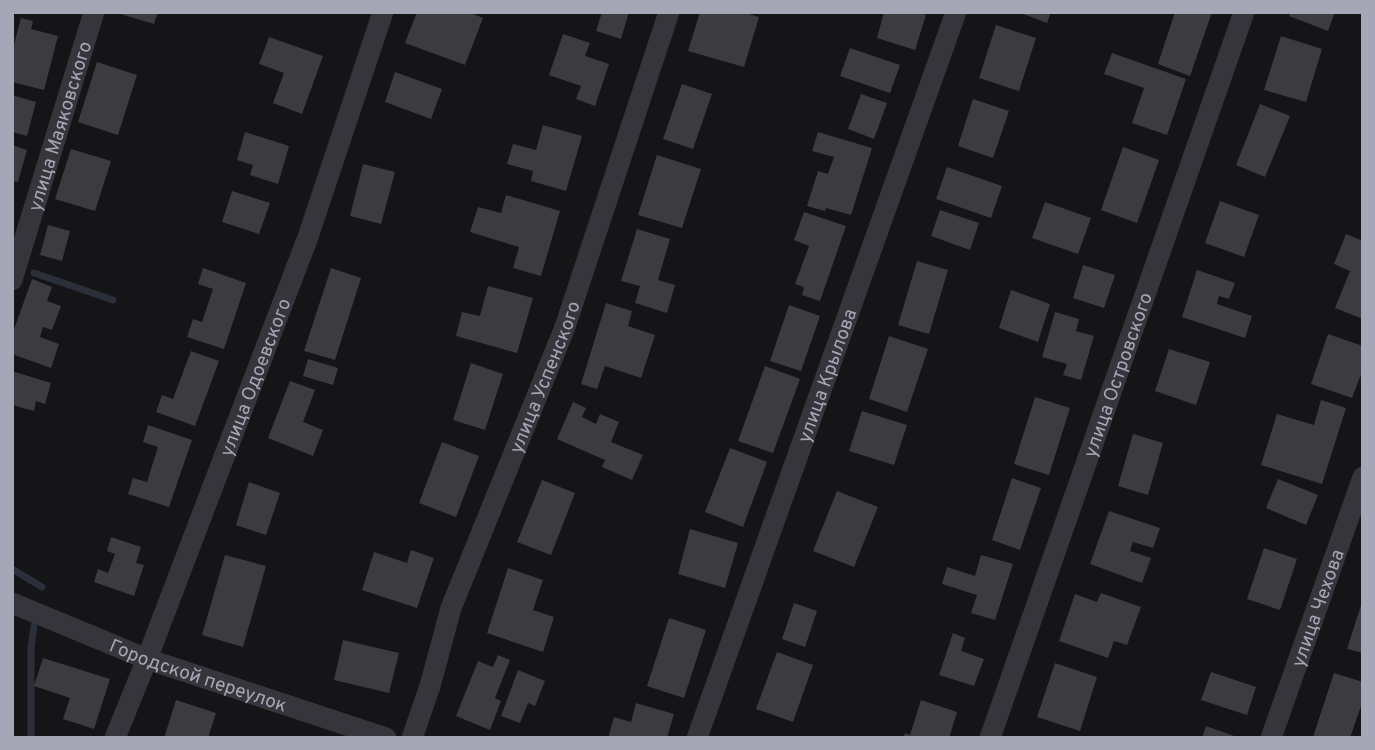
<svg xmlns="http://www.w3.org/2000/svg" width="1375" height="750" font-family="Overpass,sans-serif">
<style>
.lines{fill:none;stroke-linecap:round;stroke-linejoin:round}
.stream{stroke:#2a2f39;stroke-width:7}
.building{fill:#3c3b40}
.street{stroke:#36353b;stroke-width:21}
.labels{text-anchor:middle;stroke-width:5;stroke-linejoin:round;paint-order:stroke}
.street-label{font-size:19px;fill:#a6a7b6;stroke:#100f11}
</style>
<rect width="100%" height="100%" fill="#151416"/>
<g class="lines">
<path class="stream" d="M34,273L113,300
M12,569L42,587
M31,738V648L34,626"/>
</g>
<path class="building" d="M114,12H158L154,24Z
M417,12H468L483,18L465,65L405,43Z
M602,12H629L621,39L596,31Z
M700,12H742L759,17L744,67L688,51Z
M884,12H916L926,15L915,50L877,38Z
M1018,12H1051L1047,23Z
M1175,12H1212L1190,76L1158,64Z
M1291,12H1335L1328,31L1289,16Z
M21,18L33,21L31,29L58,36L44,90L12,82V52Z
M996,25L1036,38L1019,91L979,78Z
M563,34L590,43L585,56L609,64L595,106L576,99L581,86L549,75Z
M1281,36L1322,49L1306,102L1264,90Z
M269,37L323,56L302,114L273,103L284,73L259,64Z
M850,48L900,65L890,93L840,76Z
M1112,53L1186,79L1167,135L1132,123L1144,88L1104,74Z
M97,62L137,75L118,135L78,122Z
M395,72L442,89L431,119L385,102Z
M682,84L712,94L693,149L663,139Z
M861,94L887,103L874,139L848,129Z
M12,95L36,102L27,136L12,132Z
M973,99L1009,111L993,158L958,146Z
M1260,104L1290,116L1265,177L1236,165Z
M543,125L582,136L566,191L531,181L533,171L507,164L513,144L536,150Z
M245,132L289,146L278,184L250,175L253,165L237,160Z
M818,132L872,148L851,215L826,208L825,211L807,206L818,171L828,174L834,157L812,151Z
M12,145L27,150L18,182L12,181Z
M1123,147L1159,160L1137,223L1101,210Z
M71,149L111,161L95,211L55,199Z
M657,155L701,169L682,228L638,215Z
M363,164L395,172L381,224L350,216Z
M947,167L1002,186L991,218L936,199Z
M232,191L270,203L259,234L222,222Z
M506,195L560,211L541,276L513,268L519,247L470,232L478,207L501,213Z
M1220,201L1259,215L1244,257L1205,243Z
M1045,202L1091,218L1078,254L1032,238Z
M940,210L979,223L970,250L931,236Z
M804,212L846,226L820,301L802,295L804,287L795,284L809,246L794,240Z
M48,225L70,231L62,261L40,255Z
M637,229L670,239L658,280L675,285L667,313L635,303L640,286L621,281Z
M1346,234L1363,241V319L1335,308L1350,271L1334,264Z
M917,261L948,270L929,334L898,325Z
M1083,265L1115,275L1104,308L1073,298Z
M203,268L246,283L224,349L187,337L193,319L202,322L213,289L198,284Z
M331,268L361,278L335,360L304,351Z
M1197,270L1235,283L1229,299L1219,296L1217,304L1252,316L1245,338L1182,317Z
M32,279L52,287L47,301L61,306L52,330L43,327L40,337L59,344L51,368L12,354V335Z
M488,286L533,298L517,353L456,336L462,312L480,316Z
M1011,290L1050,304L1038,342L999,328Z
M606,303L632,311L628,326L655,335L641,378L605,366L597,389L581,384Z
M789,305L820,316L801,371L770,361Z
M1055,312L1079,319L1076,331L1094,336L1081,380L1063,375L1067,364L1042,357Z
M1328,334L1363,346V369L1352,398L1311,384Z
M889,336L928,349L907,412L869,399Z
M1169,349L1210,362L1196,405L1155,391Z
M191,351L219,361L195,426L156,412L162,395L173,399Z
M308,359L338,368L333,385L303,376Z
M471,363L503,374L485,430L453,420Z
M765,366L800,379L773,453L738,441Z
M12,371L51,383L45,404L36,401L34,411L12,405Z
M290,381L315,390L303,422L323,430L313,456L268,438Z
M1035,397L1070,408L1049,475L1014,464Z
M1321,400L1346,408L1322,484L1261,465L1277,414L1314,425Z
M573,402L586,408L582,417L596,424L600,414L619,422L611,442L643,455L632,480L602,467L605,460L557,439Z
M862,411L907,425L894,465L849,451Z
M148,425L192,440L169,507L128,494L133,478L147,482L158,447L143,442Z
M1133,434L1163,443L1148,495L1118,486Z
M442,442L479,456L456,517L419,503Z
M730,448L767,462L743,527L705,512Z
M1012,478L1041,488L1020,550L992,540Z
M1278,479L1318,495L1306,525L1266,508Z
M542,480L575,493L551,555L517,542Z
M249,482L280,493L266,535L236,525Z
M837,491L878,507L854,567L813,551Z
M1109,511L1160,528L1153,548L1133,542L1130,551L1151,558L1142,583L1090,564Z
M690,529L738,543L725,588L678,574Z
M111,537L141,547L136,563L144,565L134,596L94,582L98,569L108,573L115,554L107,551Z
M1264,548L1297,559L1280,610L1247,599Z
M411,550L434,558L417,608L362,590L374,552L407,563Z
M225,555L266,566L243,647L202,635Z
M981,555L1013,564L995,620L971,613L977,595L942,584L947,567L975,576Z
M508,568L543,580L533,610L554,617L543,652L487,633Z
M1101,593L1141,607L1127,645L1114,641L1108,658L1059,641L1075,594L1097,602Z
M1363,599V653L1347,649Z
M794,603L817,611L805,647L782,639Z
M669,618L706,630L684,698L647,686Z
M953,633L965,638L961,651L984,659L974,686L939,675Z
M343,640L399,653L389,693L334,680Z
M777,652L813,665L793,722L756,709Z
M498,655L510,660L495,698L501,701L490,730L456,716L478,661L493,667Z
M43,658L110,679L94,729L63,719L70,698L34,686Z
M1055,663L1097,677L1080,731L1037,717Z
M518,670L545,681L535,706L528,703L520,723L501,716Z
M1211,672L1256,687L1247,715L1201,700Z
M1334,673L1363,682V700L1350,738H1316L1313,737Z
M176,700L216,713L208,738H164Z
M921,700L957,712L949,738H903L905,733L910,735Z
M636,703L674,714L667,738H608L614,717L631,722Z
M1206,726L1237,737V738H1202Z"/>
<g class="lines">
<g class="street">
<path id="s1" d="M12,280L94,12"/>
<path id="s2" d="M12,603L147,659L386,738"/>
<path id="s3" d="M115,738L147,659L308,237L383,12"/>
<path id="s4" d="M412,738L430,686L451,608L565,327L669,12"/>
<path id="s5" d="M697,738L956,12"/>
<path id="s6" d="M990,738L1244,12"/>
<path id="s7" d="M1271,738L1363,477"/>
</g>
</g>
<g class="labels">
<g class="street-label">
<text dy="7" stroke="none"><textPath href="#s1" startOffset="161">улица Маяковского</textPath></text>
<text dy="7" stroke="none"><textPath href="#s5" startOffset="385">улица Крылова</textPath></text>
<text dy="7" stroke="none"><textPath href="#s6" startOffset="385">улица Островского</textPath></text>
<text dy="7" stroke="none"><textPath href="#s4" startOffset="385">улица Успенского</textPath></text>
<text dy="7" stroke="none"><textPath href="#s3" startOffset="387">улица Одоевского</textPath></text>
<text dy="7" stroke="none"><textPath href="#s7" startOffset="138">улица Чехова</textPath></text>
<text dy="7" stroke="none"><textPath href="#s2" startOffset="200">Городской переулок</textPath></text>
</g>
</g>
<rect width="1375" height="750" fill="none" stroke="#a6a7b6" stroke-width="28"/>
</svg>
